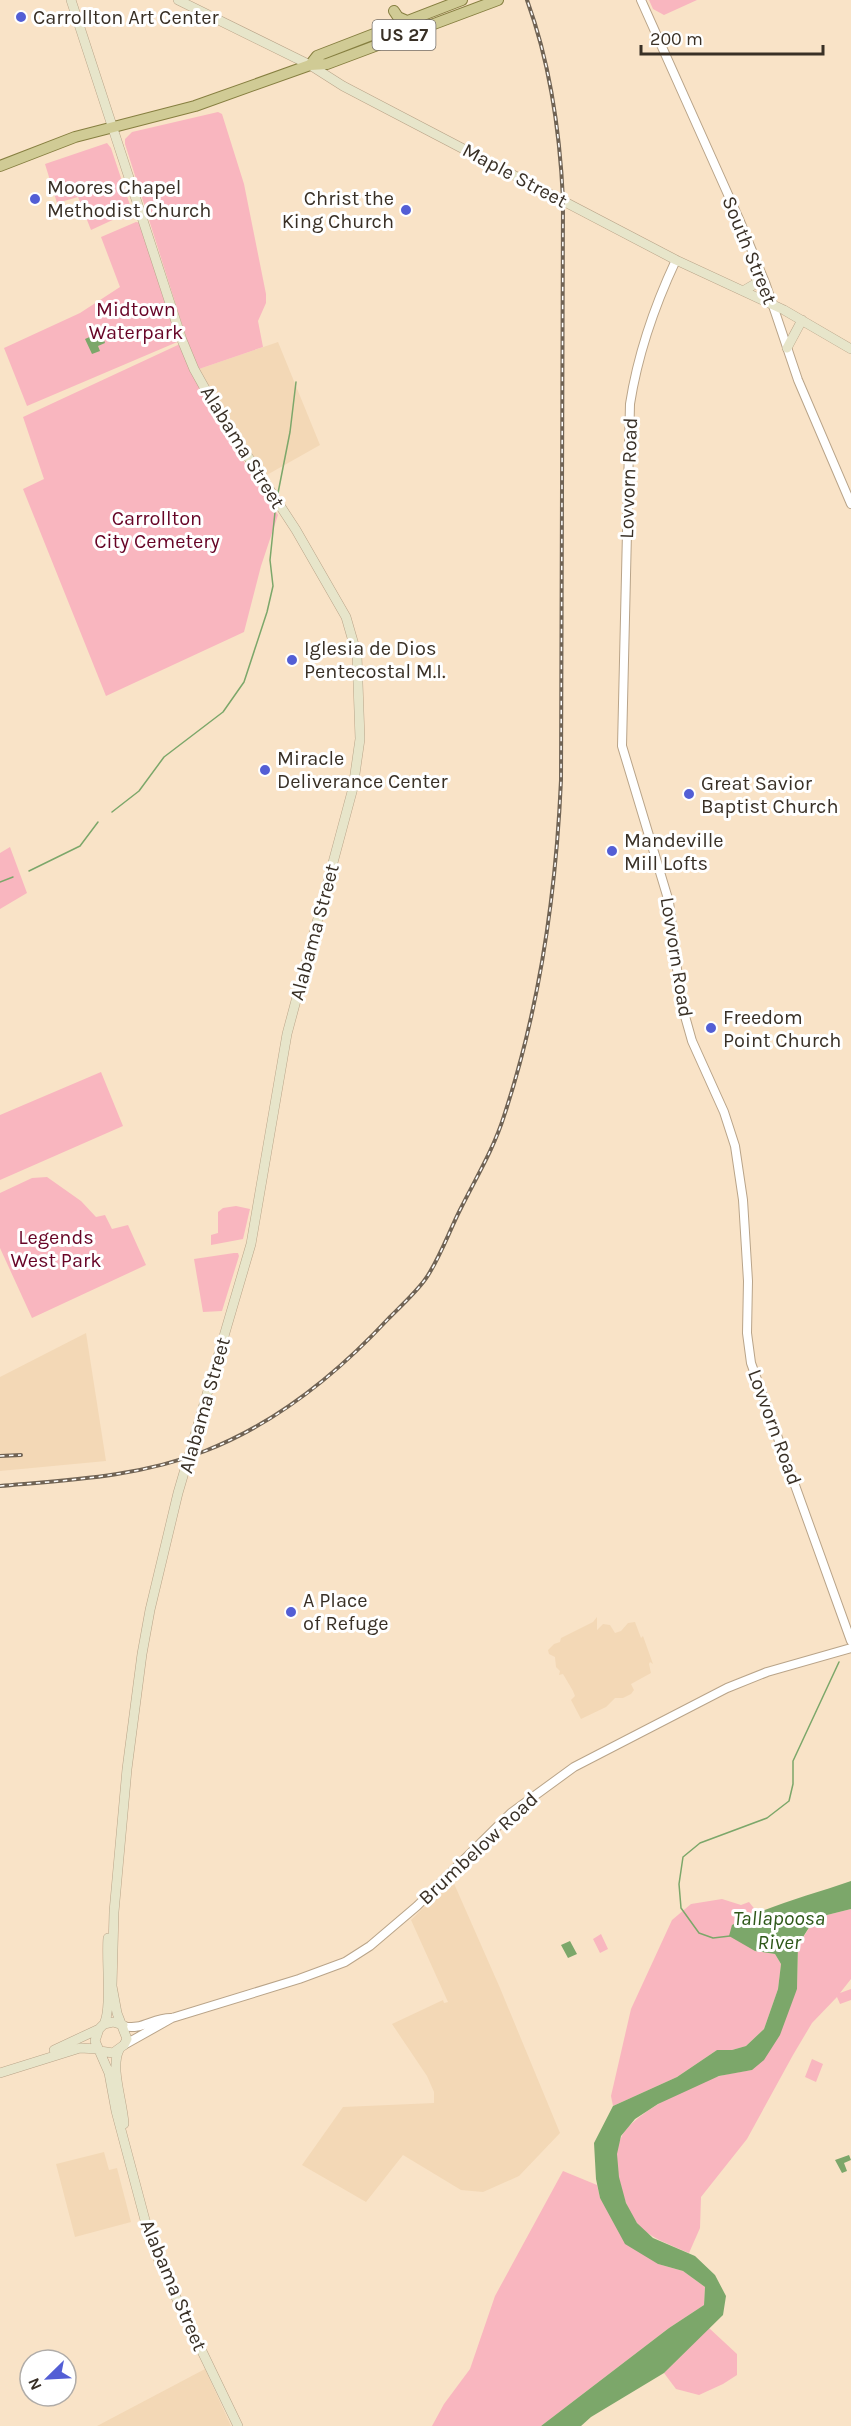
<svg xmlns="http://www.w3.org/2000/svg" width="851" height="2426" font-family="Karla,sans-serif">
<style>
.built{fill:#f3d8b6}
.green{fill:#f9b6bf}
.water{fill:#7ca76a}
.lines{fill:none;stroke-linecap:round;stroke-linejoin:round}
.stream{stroke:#7ca76a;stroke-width:1.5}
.tertiary-casing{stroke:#b9a489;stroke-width:10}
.secondary-casing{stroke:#b9a489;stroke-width:10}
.primary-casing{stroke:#867f40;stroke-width:12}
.tertiary{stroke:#fff;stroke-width:8}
.secondary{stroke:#e7e5ca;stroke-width:9}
.primary{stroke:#d0cb95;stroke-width:10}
.rail-casing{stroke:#706354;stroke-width:4}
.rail{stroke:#fff;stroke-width:1.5;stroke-dasharray:4.5;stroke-linecap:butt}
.poi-dot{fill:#535ed5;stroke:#fff;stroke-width:2}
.labels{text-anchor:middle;stroke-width:6;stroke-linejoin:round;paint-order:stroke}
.shield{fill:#fff;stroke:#746e67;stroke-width:1.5}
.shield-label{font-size:18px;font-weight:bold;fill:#393026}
.poi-label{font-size:20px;fill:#393026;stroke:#fff;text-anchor:start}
.street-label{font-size:20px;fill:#393026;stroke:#fff}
.park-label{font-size:20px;fill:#670426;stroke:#fff}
.water-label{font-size:21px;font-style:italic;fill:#2e5819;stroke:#fff}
</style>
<rect width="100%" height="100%" fill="#f9e3c7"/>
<path class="built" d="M278,342L320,445L265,476L218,404L199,369Z
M86,1333L106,1461L0,1471V1377Z
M597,1617V1630L603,1624L610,1625L615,1633L621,1631L628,1623L635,1622L641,1638L643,1636L653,1664L650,1662L649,1664L651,1673L631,1684L634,1690L631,1694L623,1698H615L606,1707L581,1719L571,1700L575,1696L573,1691L563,1674L559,1675L560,1671L556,1667L555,1657L549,1654L548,1650L554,1644L560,1642L561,1638L593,1622Z
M452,1879L500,1988L560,2133L519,2176L483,2192L461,2190L403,2155L366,2202L302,2165L343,2107L434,2103V2092L427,2076L392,2024L443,2000L444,2003L448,2002L411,1920Z
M104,2152L109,2170L117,2168L131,2222L75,2237L56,2164Z
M205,2369L231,2426H97Z"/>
<path class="green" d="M649,0H697L664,15L653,9Z
M218,112L222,114L244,184L266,294V303L258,321L263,347L199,369L187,340L125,144V139L132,132Z
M107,143L111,148L132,211L91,230L78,197L57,203L45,164Z
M136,222L141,223L182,340L27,406L4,348L80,313L120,287L101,237Z
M180,344L211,410L278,515L261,566L244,632L106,696L23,489L44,479L23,417Z
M10,847L27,893L0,909V853Z
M101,1072L123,1126L0,1180V1115Z
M47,1177L81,1201L96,1217L105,1215L112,1229L128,1225L146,1265L32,1318L0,1248V1193L32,1178Z
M236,1206L250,1209L243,1239L211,1245V1235L218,1233V1212L223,1208Z
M234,1253H238L239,1256L222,1311L203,1312L194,1259Z
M722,1899L741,1905L749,1902L757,1912L732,1925L755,1951L775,1954L781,1964L778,1989L764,2029L746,2046L732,2050H717L677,2077L613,2106L611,2096L631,2009L672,1920L691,1904Z
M851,1909V1979L840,1993L851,1989V2000L840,2004L837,1997L812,2023L793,2055L747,2139L701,2197L700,2228L689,2253C650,2236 633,2233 621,2187C617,2171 613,2153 621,2138C632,2113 694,2083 720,2076C730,2073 741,2072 752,2070L797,1989L798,1946L815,1918Z
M601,1934L608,1949L600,1953L593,1939Z
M812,2059L823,2064L816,2082L805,2077Z
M563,2171L597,2185L600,2198L658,2264L683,2271L705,2287L704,2305L669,2328L541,2426H432L444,2404L470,2369L495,2296Z
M709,2328L737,2354V2375L723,2384L699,2395L676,2389L664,2373Z"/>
<path class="water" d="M101,332L105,343L98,346L100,351L92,354L85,339Z
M851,1881V1909L815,1918L798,1945L797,1989L780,2035L764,2060L752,2070L719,2076L658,2104L635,2119L621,2136L617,2154L619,2177L626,2203L637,2223L653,2238L695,2256L715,2275L726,2296L723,2315L664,2373L591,2417L581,2426H541L669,2328L704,2305L705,2287L683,2271L658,2264L625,2244L600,2198L596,2179L594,2143L613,2106L677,2077L717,2050H732L746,2046L764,2029L778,1989L781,1964L775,1954L755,1951L729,1936L732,1925C769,1905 811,1895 851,1881Z
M570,1941L577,1954L568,1958L561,1945Z
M849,2155L851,2160L844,2163L847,2171L842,2173L835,2160Z"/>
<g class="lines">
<path class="stream" d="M278,493L290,432L296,382
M112,812L139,791L164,757L223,712L244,682L267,612L273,586L270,560L275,512
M29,871L80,846L98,822
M0,882L13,877
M730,1936L713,1938L699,1933L681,1908L679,1884L683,1857L700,1843L767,1818L789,1801L793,1784V1761L839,1662"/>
<defs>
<path id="tertiary" d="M641,0L739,219L766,285L798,380L851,504
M676,260C654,307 638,353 630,404L622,746L669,902L681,1002L692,1041L724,1112L735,1146L743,1200L748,1281L747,1333L751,1363L851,1641
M124,2026C141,2031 154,2017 172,2018L299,1979L345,1962L370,1946L417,1906L511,1813L574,1767L727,1688L767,1672L851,1648
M124,2045L172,2018"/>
<path id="secondary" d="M71,0L182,340L194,369L213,403L296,530L346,617L357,655L360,739L353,788L287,1034L251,1244L178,1493L150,1610L142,1654L127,1769L114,1912L112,1986L117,2013L127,2039L124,2045L113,2053L100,2051
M178,0L310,65L343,86L676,260L784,310L851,349
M743,291L755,284L760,271
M787,348L802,320
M104,2024C112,2009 106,1959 108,1938
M123,2025L113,2022L104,2024L99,2029L95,2041L109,2073L116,2111L145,2220L160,2264L238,2426
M54,2050L99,2029
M119,2050C110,2068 123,2102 124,2124
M0,2073L80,2048L98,2049"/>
<path id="primary" d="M394,11L398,17L407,21
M310,65L317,56L462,0
M0,166L75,137L195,106L310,65L327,64L498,0"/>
</defs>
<use href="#tertiary" class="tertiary-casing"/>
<use href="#secondary" class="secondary-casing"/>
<use href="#primary" class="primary-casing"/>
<use href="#tertiary" class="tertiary"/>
<use href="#secondary" class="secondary"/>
<use href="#primary" class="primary"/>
<defs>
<path id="rail" d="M0,1456L21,1455
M0,1486C69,1480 139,1477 205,1451C277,1423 337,1374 389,1318C401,1306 414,1294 424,1281C438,1263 450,1229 461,1208C476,1178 494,1148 504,1116C540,1007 556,894 561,780L563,200C560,133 550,63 527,0"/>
</defs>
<use href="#rail" class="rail-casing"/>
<use href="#rail" class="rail"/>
</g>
<g class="poi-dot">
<circle cx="21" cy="17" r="6"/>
<circle cx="35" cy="199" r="6"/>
<circle cx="406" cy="210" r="6"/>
<circle cx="292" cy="660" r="6"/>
<circle cx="265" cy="770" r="6"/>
<circle cx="689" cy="794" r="6"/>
<circle cx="612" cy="851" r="6"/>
<circle cx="711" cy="1028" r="6"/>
<circle cx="291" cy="1612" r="6"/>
</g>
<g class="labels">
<rect class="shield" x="372.5" y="20" width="63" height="30" rx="4.5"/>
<g class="shield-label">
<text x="404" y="41">US 27</text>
</g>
<g class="poi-label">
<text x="33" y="24">Carrollton Art Center</text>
<text x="47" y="194">Moores Chapel<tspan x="47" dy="23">Methodist Church</tspan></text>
<text x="394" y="205" text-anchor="end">Christ the<tspan x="394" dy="23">King Church</tspan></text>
<text x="304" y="655">Iglesia de Dios<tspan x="304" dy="23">Pentecostal M.I.</tspan></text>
<text x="277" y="765">Miracle<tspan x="277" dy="23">Deliverance Center</tspan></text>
<text x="701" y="790">Great Savior<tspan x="701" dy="23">Baptist Church</tspan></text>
<text x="624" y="847">Mandeville<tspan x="624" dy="23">Mill Lofts</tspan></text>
<text x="723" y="1024">Freedom<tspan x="723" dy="23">Point Church</tspan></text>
<text x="303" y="1607">A Place<tspan x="303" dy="23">of Refuge</tspan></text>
</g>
<g class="street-label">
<text transform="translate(515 175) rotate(28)" y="7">Maple Street</text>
<text transform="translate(750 250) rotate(68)" y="7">South Street</text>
<text transform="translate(243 447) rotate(58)" y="7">Alabama Street</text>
<text transform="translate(628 478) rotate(-88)" y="7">Lovvorn Road</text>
<text transform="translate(314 932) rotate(-75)" y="7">Alabama Street</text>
<text transform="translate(677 957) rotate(81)" y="7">Lovvorn Road</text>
<text transform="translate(204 1405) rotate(-74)" y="7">Alabama Street</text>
<text transform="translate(775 1427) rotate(70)" y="7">Lovvorn Road</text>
<text transform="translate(478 1848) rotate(-43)" y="7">Brumbelow Road</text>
<text transform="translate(174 2285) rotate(67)" y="7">Alabama Street</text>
</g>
<g class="park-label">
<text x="136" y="316">Midtown<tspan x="136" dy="23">Waterpark</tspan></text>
<text x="157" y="525">Carrollton<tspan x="157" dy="23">City Cemetery</tspan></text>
<text x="56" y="1244">Legends<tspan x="56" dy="23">West Park</tspan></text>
</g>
<g class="water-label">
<text x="779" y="1925">Tallapoosa<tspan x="779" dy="24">River</tspan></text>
</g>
</g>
<g transform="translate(48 2378) rotate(246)"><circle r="28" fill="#ffffff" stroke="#b0aca8" stroke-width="1.5"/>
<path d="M0-4.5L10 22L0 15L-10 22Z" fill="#535ed5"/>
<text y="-9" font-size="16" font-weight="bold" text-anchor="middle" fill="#393026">N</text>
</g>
<path d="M641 45v9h182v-9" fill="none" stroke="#393026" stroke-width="3"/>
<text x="650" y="45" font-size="18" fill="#393026" stroke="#ffffff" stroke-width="4.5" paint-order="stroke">200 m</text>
</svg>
